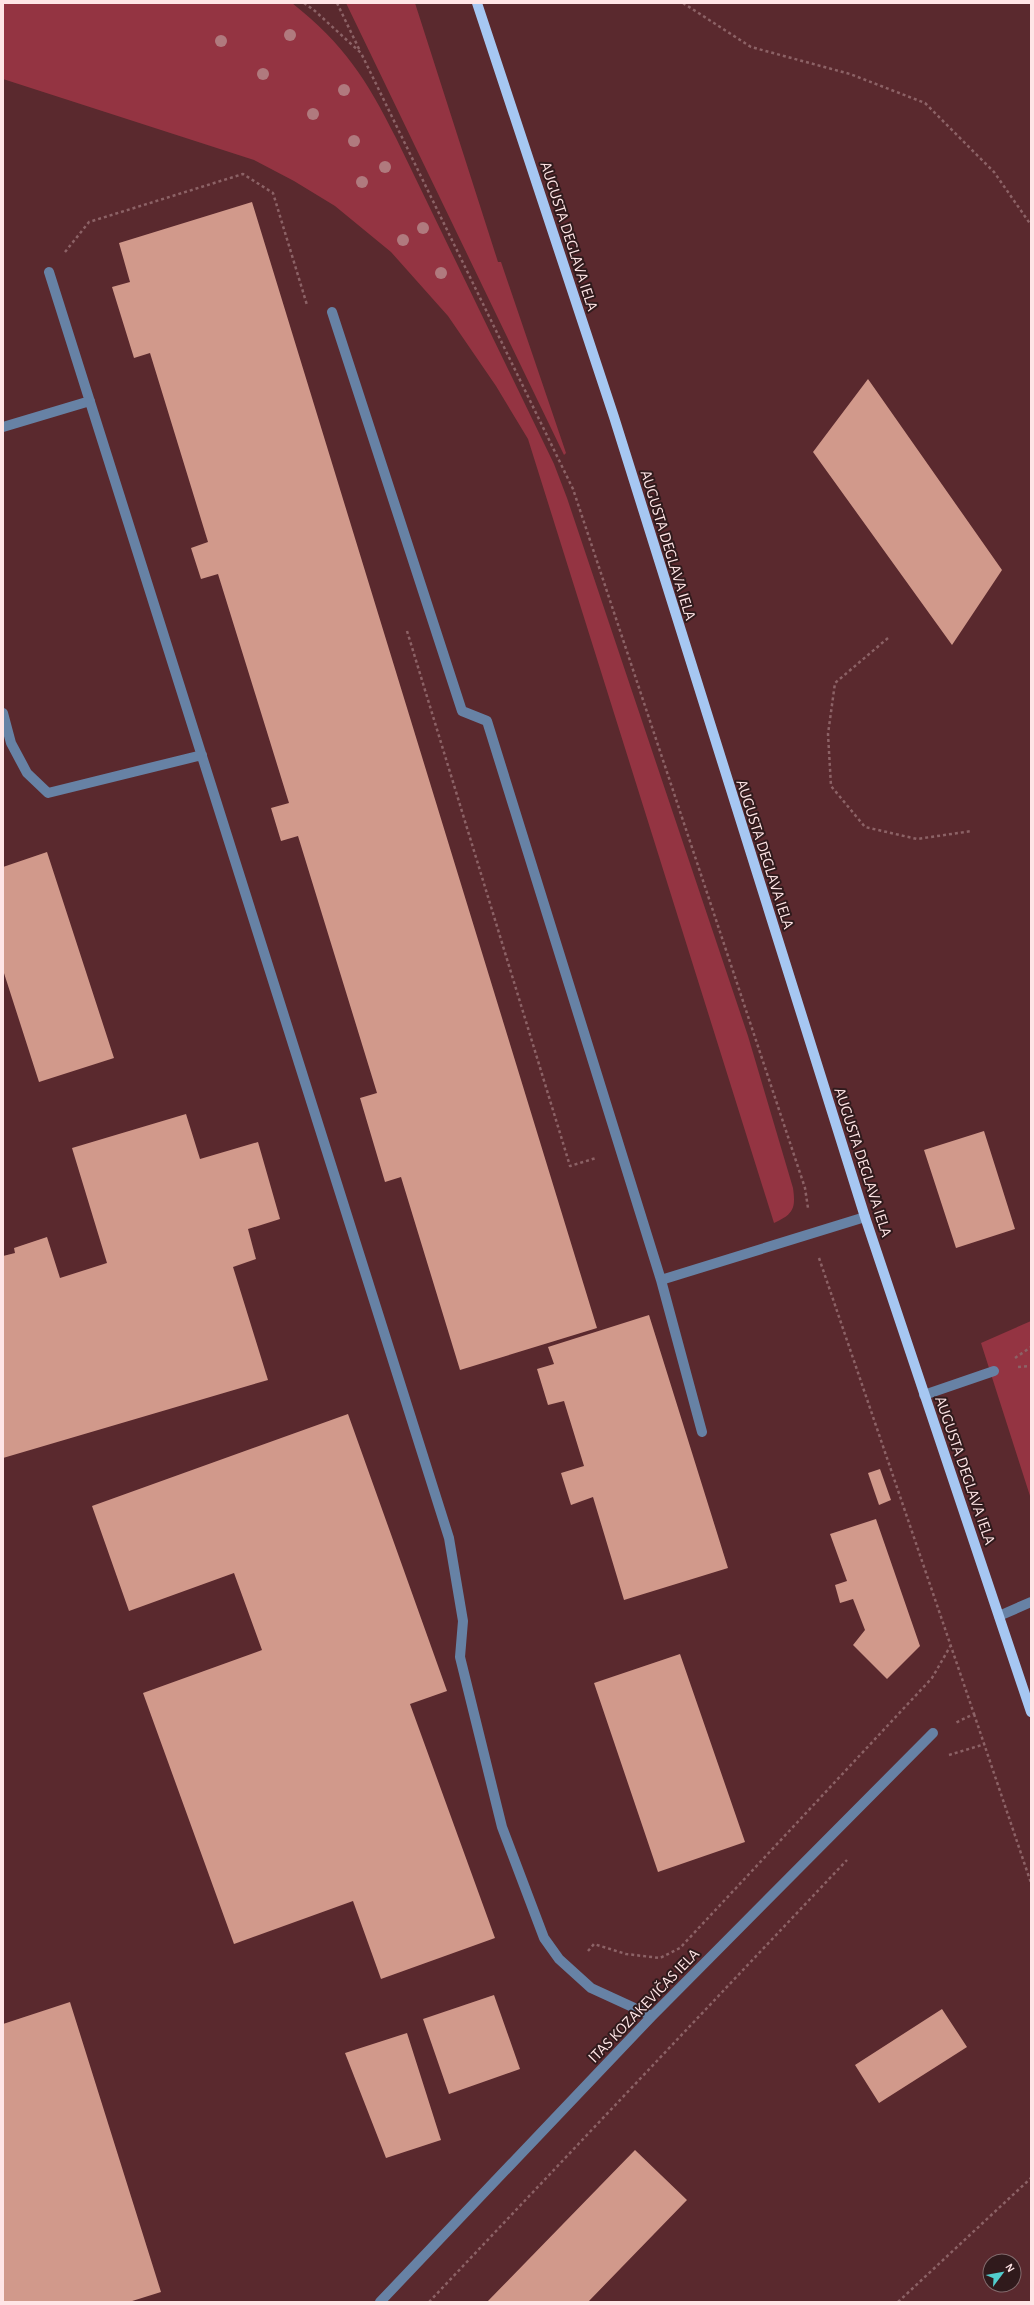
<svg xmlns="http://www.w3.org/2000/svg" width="1034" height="2305" font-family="'Alegreya Sans',sans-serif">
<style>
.green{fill:#943442}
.building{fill:#d1998b}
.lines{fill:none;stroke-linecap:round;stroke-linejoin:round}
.path{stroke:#8c6266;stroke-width:2.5;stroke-dasharray:3 3;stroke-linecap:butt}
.minor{stroke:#6782a5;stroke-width:10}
.major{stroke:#a6c7f2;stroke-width:10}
.tree{fill:#b07a7e}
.labels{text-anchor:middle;stroke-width:4;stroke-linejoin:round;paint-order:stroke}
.street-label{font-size:16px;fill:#ffe5e6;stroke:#301a1c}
</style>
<rect width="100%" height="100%" fill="#5a292e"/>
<path class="green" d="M3,3H292C344,44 367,80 396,138L554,464L567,498L748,1036L793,1188C796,1209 793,1214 774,1223L528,439L496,386L448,316L391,252L335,206L294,181L254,160L3,79Z
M346,3H415L498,262H501L566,453L564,455Z
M1031,1321V1499L981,1343Z"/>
<path class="building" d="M252,202L597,1328L460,1370L401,1177L385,1182L360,1098L377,1093L298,836L281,841L271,808L289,803L218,574L201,579L191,548L208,542L150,353L134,358L112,287L130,282L119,243Z
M868,379L1002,570L952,645L813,452Z
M47,852L114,1058L39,1082L3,970V867Z
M186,1114L200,1159L258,1142L280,1219L248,1229L256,1259L233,1267L268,1380L3,1458V1256L15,1253L14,1248L47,1237L60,1278L107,1263L72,1148Z
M984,1131L1015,1229L956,1248L924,1150Z
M649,1315L728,1568L624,1600L593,1497L571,1505L561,1473L584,1466L564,1401L548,1405L537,1369L554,1364L548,1347Z
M348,1414L447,1691L410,1704L495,1938L381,1979L353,1901L234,1944L143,1693L262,1650L234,1573L129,1611L92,1506Z
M880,1469L891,1500L879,1505L868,1473Z
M876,1519L920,1646L887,1679L853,1645L865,1630L853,1599L840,1603L835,1585L847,1581L830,1534Z
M680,1654L745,1842L658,1872L594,1683Z
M494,1995L520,2069L449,2094L423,2019Z
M70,2002L161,2292L129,2302H3V2024Z
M942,2009L967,2047L879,2103L855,2065Z
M407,2033L441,2140L386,2158L345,2053Z
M635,2150L687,2200L588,2302H487Z"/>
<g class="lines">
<path class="path" d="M304,3L315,11L361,53L573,489L805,1188L808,1208
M337,3L360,51
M683,3L751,47L850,74L925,103L994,172L1031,225
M65,252L89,222L243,174L273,193L307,305
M407,631L570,1166L596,1158
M888,638L835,683L828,734L831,786L865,827L917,839L972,831
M819,1258L974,1714L955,1723
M1015,1358L1031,1347
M1018,1367L1031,1366
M974,1714L1031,1883
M949,1755L985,1744
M588,1951L594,1944L626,1954L660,1958L680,1948L932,1678L951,1645
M429,2302L847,1860
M898,2302L1031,2178"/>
<path class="minor" d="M49,272L449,1538L463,1621L460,1657L502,1827L544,1938L559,1959L591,1988L652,2016
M332,312L462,711L487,721L661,1280L865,1217
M3,427L90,401
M3,713L11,743L27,773L48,793L202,755
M661,1280L702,1432
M924,1395L994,1371
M999,1616L1031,1602
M380,2302L652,2016L933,1733"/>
<path class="major" d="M477,3L614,417L865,1217L1031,1712"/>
</g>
<g class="tree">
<circle cx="290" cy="35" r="6"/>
<circle cx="221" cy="41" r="6"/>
<circle cx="263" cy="74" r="6"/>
<circle cx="344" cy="90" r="6"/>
<circle cx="313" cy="114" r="6"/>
<circle cx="354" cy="141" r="6"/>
<circle cx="385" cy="167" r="6"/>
<circle cx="362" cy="182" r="6"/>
<circle cx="423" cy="228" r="6"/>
<circle cx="403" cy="240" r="6"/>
<circle cx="441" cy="273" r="6"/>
</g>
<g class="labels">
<g class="street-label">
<text transform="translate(570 236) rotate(72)" y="6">AUGUSTA DEGLAVA IELA</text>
<text transform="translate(669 545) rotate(73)" y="6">AUGUSTA DEGLAVA IELA</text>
<text transform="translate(766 854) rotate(72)" y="6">AUGUSTA DEGLAVA IELA</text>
<text transform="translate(864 1162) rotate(72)" y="6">AUGUSTA DEGLAVA IELA</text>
<text transform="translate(966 1470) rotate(71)" y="6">AUGUSTA DEGLAVA IELA</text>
<text transform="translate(643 2005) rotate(-46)" y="6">ITAS KOZAKEVIČAS IELA</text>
</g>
</g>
<rect width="1034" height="2305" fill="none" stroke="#ffe5e6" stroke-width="8"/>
<g transform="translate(1002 2273) rotate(58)"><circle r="19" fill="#301a1c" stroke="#836b6d"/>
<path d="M0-3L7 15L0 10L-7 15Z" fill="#52cdcd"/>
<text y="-6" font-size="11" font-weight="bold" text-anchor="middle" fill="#ffe5e6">N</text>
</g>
</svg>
